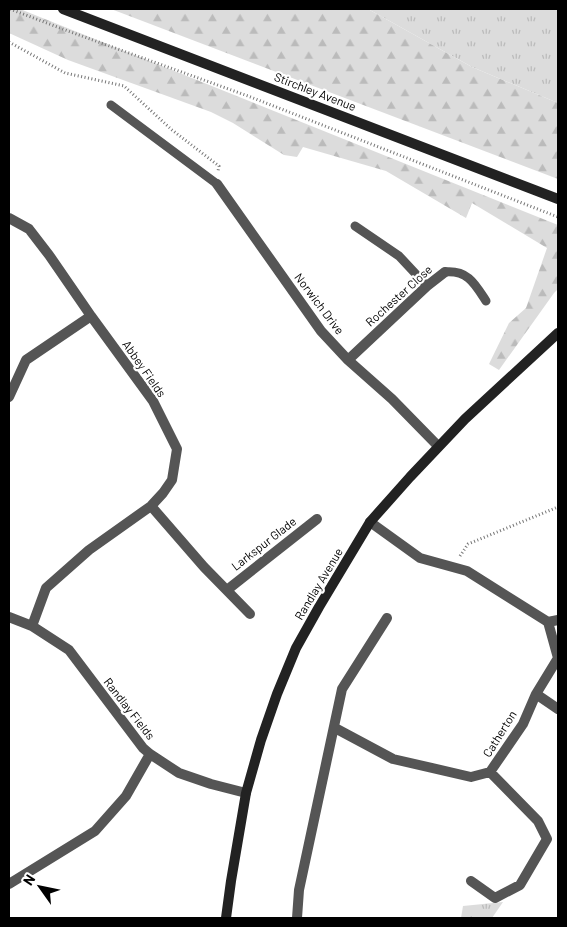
<svg xmlns="http://www.w3.org/2000/svg" width="567" height="927" font-family="Barlow,sans-serif">
<style>
.grass{fill:url(#grass-tufts)}
.forest{fill:url(#forest-firs)}
.lines{fill:none;stroke-linecap:round;stroke-linejoin:round}
.path{stroke:#777;stroke-width:3;stroke-dasharray:1 2.5;stroke-linecap:butt}
.lane{stroke:#555;stroke-width:9}
.street{stroke:#555;stroke-width:10}
.secondary{stroke:#222;stroke-width:10}
.labels{text-anchor:middle;stroke-width:4.5;stroke-linejoin:round;paint-order:stroke}
.street-label{font-size:12px;fill:#000;stroke:#fff}
</style>
<defs>
<pattern id="grass-tufts" width="24" height="20" patternUnits="userSpaceOnUse" patternTransform="scale(1.25)"><rect width="24" height="20" fill="#dcdcdc"/><path d="M3 7l-1-3M5 7V3M7 7l1-3M15 17l-1-3M17 17v-4M19 17l1-3" fill="none" stroke="#bbb"/></pattern>
<pattern id="forest-firs" width="22" height="20" patternUnits="userSpaceOnUse" patternTransform="scale(1.25)"><rect width="22" height="20" fill="#dcdcdc"/><path d="M5 1l3.5 6h-7zM16 11l3.5 6h-7z" fill="#bbb"/></pattern>
</defs>
<rect width="100%" height="100%" fill="#fff"/>
<path class="grass" d="M368,9H558V103L472,67Z
M503,902L492,918H461L463,906Z"/>
<path class="forest" d="M9,9H20L558,225V289L554,293L499,370L489,364L509,323L526,308L547,248L472,203L466,218L386,171L303,147L297,157L284,155L233,123L211,112L68,60L9,33Z
M111,9H368L472,67L558,103V179Z"/>
<g class="lines">
<path class="path" d="M10,9L68,31L248,96L558,217
M9,42L65,73L124,86L172,130L219,166L218,171
M460,556L468,544L558,507"/>
<path class="lane" d="M111,105L217,184
M355,226L399,256L427,286
M445,272C468,270 475,284 486,301"/>
<path class="street" d="M217,184L321,331L348,360L392,399L438,446
M9,218L29,229L49,255L91,316L153,401L177,449L172,480L163,493L151,506L89,550L46,588L32,626
M348,360L427,286L445,272
M9,397L26,360L91,316
M151,506L204,567L250,614
M370,522L420,558L467,571L548,622
M227,590L317,519
M9,617L32,626L69,650L143,748L150,754L179,773L211,784L246,793
M536,694L558,709
M335,728L393,759L471,777L490,772L523,724L536,694L558,658L548,622L558,620
M471,881L495,898L520,885L547,839L538,821L490,772
M9,884L95,831L126,796L150,754
M297,918L299,890L342,689L387,618"/>
<path class="secondary" d="M63,9L558,199
M226,918L231,881L246,793L261,740L277,694L296,648L319,607L370,522L410,477L465,419L558,333"/>
</g>
<g class="labels">
<g class="street-label">
<text transform="translate(315 92) rotate(21)" y="4">Stirchley Avenue</text>
<text transform="translate(399 296) rotate(-42)" y="4">Rochester Close</text>
<text transform="translate(319 304) rotate(53)" y="4">Norwich Drive</text>
<text transform="translate(144 369) rotate(55)" y="4">Abbey Fields</text>
<text transform="translate(264 544) rotate(-38)" y="4">Larkspur Glade</text>
<text transform="translate(319 584) rotate(-59)" y="4">Randlay Avenue</text>
<text transform="translate(129 709) rotate(52)" y="4">Randlay Fields</text>
<text transform="translate(500 734) rotate(-58)" y="4">Catherton</text>
</g>
</g>
<rect width="567" height="927" fill="none" stroke="#000000" stroke-width="20"/>
<g transform="translate(40 887) rotate(303)" stroke="#ffffff" stroke-width="4" paint-order="stroke">
<path d="M0-4L9 19L0 12L-9 19Z" fill="#000000"/>
<text y="-8" font-size="14" font-weight="bold" text-anchor="middle" fill="#000000">N</text>
</g>
</svg>
